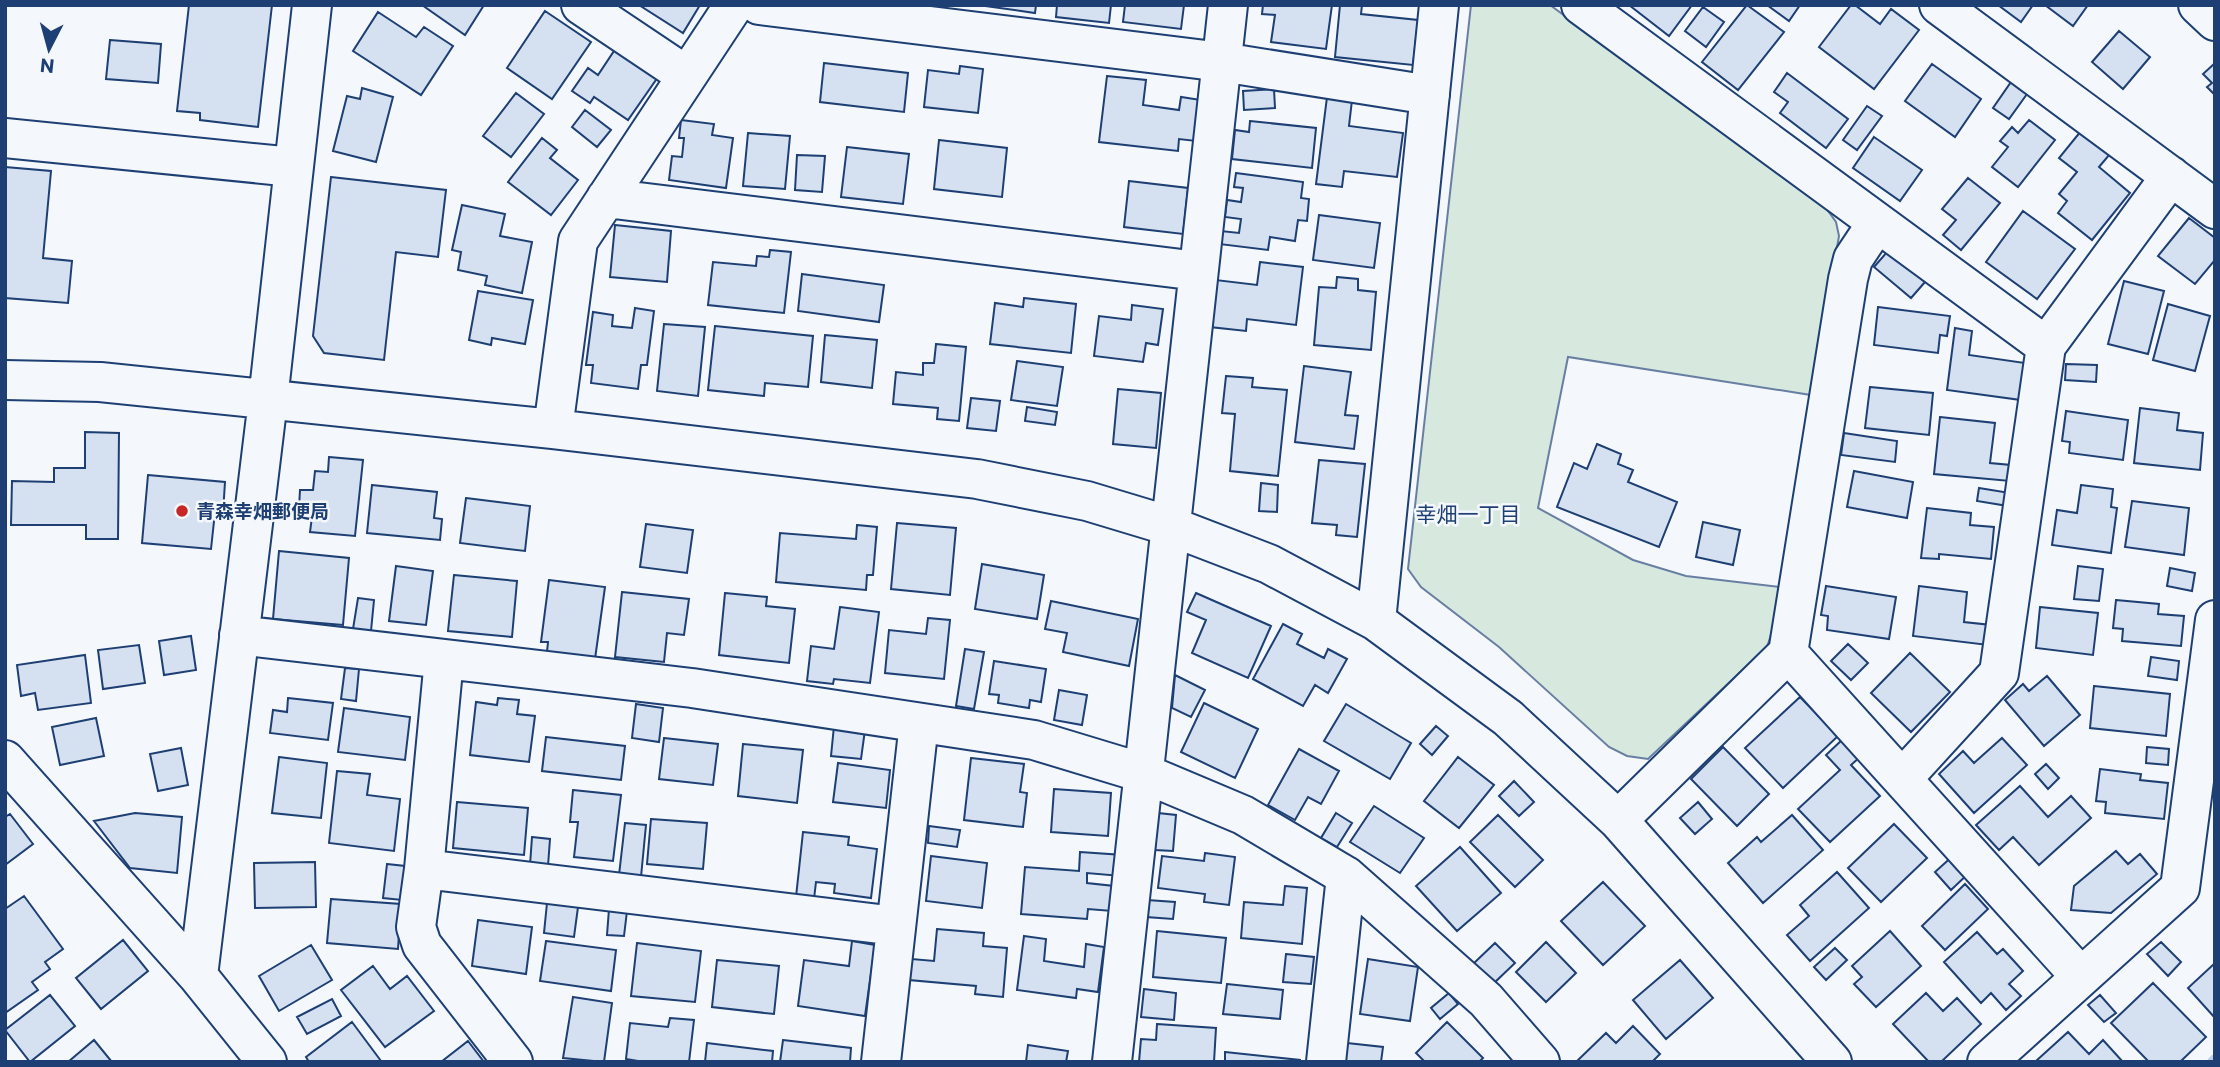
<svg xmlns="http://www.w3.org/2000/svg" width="2220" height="1067" font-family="Commissioner,'Noto Sans JP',sans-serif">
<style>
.green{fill:#d7e8df;stroke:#687fa3;stroke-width:2}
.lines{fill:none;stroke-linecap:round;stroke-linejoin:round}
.stream{stroke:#bed0e5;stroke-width:10}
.building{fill:#d5e0f0;stroke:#1d3f73;stroke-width:2}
.minor-casing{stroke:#1d3f73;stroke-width:42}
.minor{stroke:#f4f7fb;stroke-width:38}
.poi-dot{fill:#c62828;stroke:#f4f7fb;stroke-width:2.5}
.labels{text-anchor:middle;stroke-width:5;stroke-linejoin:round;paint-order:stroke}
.poi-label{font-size:19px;font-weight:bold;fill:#1d3f73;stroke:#f4f7fb;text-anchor:start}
.neighbourhood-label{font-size:21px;fill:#1d3f73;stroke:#f4f7fb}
</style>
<rect width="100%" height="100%" fill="#f4f7fb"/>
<path class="green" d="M1471,5H1550L1826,208L1836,222L1839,236L1811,395L1568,357L1538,508L1633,560L1686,576L1780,587L1773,629L1767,647L1648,759L1627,756L1609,747L1499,647L1421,587L1408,569Z"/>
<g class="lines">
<path class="stream" d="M2212,1062L2215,1059"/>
</g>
<path class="building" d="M189,5H272L258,127L200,120V113L177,111Z
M422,5H484L465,35Z
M639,5H700L683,33Z
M978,5H1036L1035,13Z
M1057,5H1111L1109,23L1056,17Z
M1125,5H1184L1181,29L1123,22Z
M1263,5H1332L1326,49L1271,42L1275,15L1262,14Z
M1340,5H1362L1361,14L1418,20L1413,65L1335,57Z
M1629,5H1692L1669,36Z
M1747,5L1784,32L1738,90L1702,62Z
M1767,5H1800L1789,21Z
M1851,5H1855L1880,24L1891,9L1919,30L1874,89L1819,47Z
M1998,5H2033L2021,22Z
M2045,5H2088L2073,26Z
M1703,7L1724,22L1706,47L1685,31Z
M545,11L591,42L552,99L507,68Z
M378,12L416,37L424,27L453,46L421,95L353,51Z
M2119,31L2150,57L2123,89L2092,62Z
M110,40L161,44L158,83L106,79Z
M616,48L658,77L628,120L594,97L590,103L572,91L588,68L598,75Z
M824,63L908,73L904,112L820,102Z
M2215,63V95L2207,87L2212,83L2203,74Z
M1932,64L1981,99L1955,137L1905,101Z
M960,66L983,69L978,113L924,107L928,70L959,74Z
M1787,73L1848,119L1826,148L1780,113L1788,102L1774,92Z
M1107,76L1146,80L1143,105L1179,110L1181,97L1201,100L1196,141L1179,139L1178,151L1099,142Z
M2011,82L2027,94L2009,119L1993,108Z
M362,88L393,97L376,162L333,151L347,96L360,99Z
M1274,89L1275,108L1244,110L1243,91Z
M516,93L544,114L511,157L483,136Z
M1327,97L1352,100L1349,126L1403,133L1397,177L1344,171L1342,187L1316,184Z
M1867,106L1882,116L1857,150L1843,140Z
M585,110L611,130L597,147L572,127Z
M681,120L714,124L712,135L733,138L726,188L669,180L672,156L682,157L684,138H679Z
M2029,120L2055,140L2018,187L1992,167L2008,147L2000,141L2012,127L2018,133Z
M1250,121L1316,128L1312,168L1232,159L1235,130L1249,132Z
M2081,131L2110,154L2099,167L2130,193L2092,240L2058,213L2067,201L2059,194L2077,172L2059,158Z
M748,133L790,136L785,189L743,186Z
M1874,137L1922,170L1900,201L1853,168Z
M542,138L557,150L550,158L578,180L551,215L508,182Z
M939,140L1007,148L1002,197L934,189Z
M847,147L909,154L903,204L841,197Z
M797,155L825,156L822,192L795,190Z
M5,167L51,171L43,258L72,261L68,303L5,298Z
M1236,173L1303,182L1301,198L1309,199L1307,221L1298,220L1295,241L1270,237L1268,250L1219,244L1221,231L1239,233L1241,219L1225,217L1227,200L1241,202L1243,188L1234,187Z
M331,177L446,190L438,257L396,252L384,360L324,353L313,336Z
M1968,178L2000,203L1961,250L1943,235L1956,220L1942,209Z
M1129,181L1188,188L1183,234L1124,227Z
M462,205L505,214L500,236L532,242L522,293L485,285L487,276L458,270L461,252L452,250Z
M2023,211L2075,249L2037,299L1986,262Z
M1319,215L1380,223L1374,268L1313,260Z
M2189,218L2215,238V260L2195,284L2158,256Z
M615,225L671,231L667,282L610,277Z
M770,250L791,252L784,313L708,305L713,262L756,266L757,256L769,257Z
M1888,251L1925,282L1911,298L1874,267Z
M1260,262L1303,267L1296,325L1247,319L1246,331L1210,327L1216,280L1257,285Z
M802,274L884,285L879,322L798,311Z
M1337,277L1358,279V290L1376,292L1371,350L1314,345L1319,287L1336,288Z
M2124,281L2164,291L2148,354L2108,344Z
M478,291L533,300L525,344L492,338L491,345L469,340Z
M1024,298L1076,304L1071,353L990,344L995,303L1023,307Z
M2168,304L2210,316L2195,371L2153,360Z
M1132,305L1163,309L1158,345L1146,343L1143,362L1094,356L1099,316L1131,320Z
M1878,307L1950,316L1947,336L1940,335L1938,353L1874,345Z
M635,308L654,311L647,365H641L638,389L591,383L593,365H586L593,312L613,315L612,326L632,328Z
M664,324L705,327L698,396L657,391Z
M715,326L813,336L808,387L765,383L764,396L708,390Z
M1955,328L1972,331L1969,355L2025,363L2021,400L1947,390Z
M825,335L877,340L872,388L821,382Z
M936,344L966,347L959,421L937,419L938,408L893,404L896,372L923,375V363H934Z
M1017,361L1063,367L1057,406L1011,400Z
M2066,364L2097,365L2096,382L2065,380Z
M1304,366L1351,372L1345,415L1358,416L1354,449L1295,442Z
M1226,376L1253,378L1252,387L1287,390L1278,476L1230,471L1235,414L1222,413Z
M1870,387L1933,393L1929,435L1865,428Z
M1118,389L1161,393L1156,448L1113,444Z
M971,398L1000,401L996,431L967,428Z
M1027,407L1057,412L1055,425L1025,421Z
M2140,408L2179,413L2177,430L2203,433L2200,470L2134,463Z
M2066,411L2128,420L2123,460L2069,453L2070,442L2062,441Z
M1940,417L1995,423L1990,463L2011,465L2010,481L1934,474Z
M85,432L119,433L118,539H86V525H11L12,481L54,482V468H85Z
M1844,433L1897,441L1895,462L1841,455Z
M1597,444L1621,454L1618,464L1633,470L1628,482L1677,502L1659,547L1557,507L1574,463L1587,469Z
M329,457L363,460L355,536L310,532L313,509L299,508L300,490H313L315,471L328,472Z
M1319,460L1365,464L1357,537L1336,535L1337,525L1312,523Z
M1854,471L1913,482L1907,518L1847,507Z
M148,475L225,482L223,513L215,512L211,549L142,543Z
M1261,483L1278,485L1277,512L1259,511Z
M372,485L437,492L434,518L442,519L440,540L367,533Z
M2081,485L2113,489L2111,507L2117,508L2111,553L2052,545L2057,510L2077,513Z
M1979,488L2010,493L2008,506L1977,501Z
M466,498L530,506L525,551L460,543Z
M2132,501L2189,508L2184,555L2125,547Z
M1927,508L1971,513L1970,525L1994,527L1991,559L1939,554V559L1921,558Z
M1703,522L1740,530L1733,565L1696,557Z
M897,523L956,528L950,595L891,589Z
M646,524L693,530L687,573L640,567Z
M857,525L877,527L873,575H867L866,590L776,582L780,533L856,539Z
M279,551L349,558L343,625L273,619Z
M982,564L1044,575L1037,619L975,609Z
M396,566L433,571L426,625L389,621Z
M2078,566L2103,569L2099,601L2074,599Z
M2170,568L2195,573L2192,591L2167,586Z
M454,575L517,581L512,637L448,631Z
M549,580L605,587L595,659L547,652L548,642H541Z
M1826,586L1896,597L1889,639L1827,630L1828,616L1821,615Z
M1919,586L1967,592L1964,622L1991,625L1988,645L1913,636Z
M622,592L689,599L684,635L667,633L664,662L615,657Z
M725,593L767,597L766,606L795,609L789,663L719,655Z
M1196,593L1271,626L1248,678L1192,653L1206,620L1187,612Z
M358,598L374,600L371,631L353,629Z
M2116,600L2159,604L2158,614L2184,616L2181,646L2122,641L2123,629L2113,628Z
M1051,601L1138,619L1129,666L1063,652L1067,633L1045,629Z
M840,607L879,612L870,683L834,679L833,684L807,681L811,646L834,649Z
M2040,607L2098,613L2093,655L2036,648Z
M928,618L950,620L944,679L885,673L889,630L926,634Z
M1283,624L1302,634L1297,644L1324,658L1328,649L1347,659L1328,693L1315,685L1303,706L1253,679Z
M191,636L196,670L164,675L159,641Z
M1848,644L1868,663L1851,680L1831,661Z
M139,645L145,683L103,689L98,650Z
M965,649L984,652L974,709L956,706Z
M1910,653L1950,692L1911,732L1871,693Z
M85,655L91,703L38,710L35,693L21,696L17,665Z
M2151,657L2179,661L2177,680L2148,676Z
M994,661L1046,669L1041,702L1030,700L1029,708L998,703L999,695L989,694Z
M345,668L359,669L356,701L341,699Z
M1175,675L1205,690L1191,717L1172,708Z
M2047,676L2080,715L2044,746L2005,700L2023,684L2029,691Z
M2094,686L2170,694L2166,736L2090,728Z
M1059,690L1087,695L1082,725L1054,720Z
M1800,697L1838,736L1783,788L1745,748Z
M288,698L333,703L328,740L270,733L273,710L287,712Z
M498,698L519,700L517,714L535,716L529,762L470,755L476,702L497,705Z
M1204,703L1258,729L1235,778L1181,752Z
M636,704L663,708L659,742L632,738Z
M1346,704L1411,743L1390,779L1324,741Z
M344,708L410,717L405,760L338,752Z
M96,718L104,756L60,765L52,727Z
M834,726L865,730L861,759L831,756Z
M1436,726L1448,736L1432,755L1420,744Z
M546,737L625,746L621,780L542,771Z
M664,738L718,744L713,785L659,779Z
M2002,738L2027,765L1974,813L1939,774L1963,751L1974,763Z
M1843,739L1860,757L1851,765L1880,796L1830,842L1798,809L1840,770L1826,755Z
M743,744L803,750L797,803L738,796Z
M1723,747L1769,794L1737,826L1691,779Z
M2147,747L2169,749L2168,765L2146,763Z
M181,748L188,785L158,791L150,754Z
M1299,749L1339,771L1321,804L1308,797L1295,820L1268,805Z
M279,757L327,763L321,818L272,813Z
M1458,757L1494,785L1459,828L1424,801Z
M971,758L1024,764L1020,792L1027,793L1023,827L964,820Z
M838,763L890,770L886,808L833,802Z
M2046,764L2059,778L2048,789L2035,774Z
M2100,769L2141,774L2140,780L2168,783L2164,819L2105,813L2106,802L2096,801Z
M337,771L370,774L367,795L400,799L394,851L329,843Z
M1514,781L1534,802L1519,816L1499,796Z
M2020,786L2048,817L2071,796L2091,818L2039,865L2013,837L1999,850L1976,825Z
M1054,789L1111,793L1108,836L1051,832Z
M573,790L621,795L613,861L574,857L578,822H570Z
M457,802L528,808L524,855L453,848Z
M1698,802L1712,819L1695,834L1680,818Z
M1374,806L1424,838L1400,873L1350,842Z
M135,813L182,817L177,873L130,868L94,821Z
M1158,813L1176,815L1173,851L1155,850Z
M1336,813L1352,823L1337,847L1321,838Z
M10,814L33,844L5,865V817Z
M1498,815L1543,860L1515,887L1470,842Z
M1792,815L1823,850L1763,903L1728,863L1757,837L1761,842Z
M651,819L707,823L703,869L647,864Z
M625,823L646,825L641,877L619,875Z
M1894,824L1927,858L1881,902L1848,868Z
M929,826L960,830L957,847L928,843Z
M803,832L849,837L848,845L877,849L871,898L834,893L835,884L816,882L814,899L796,897Z
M532,837L550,839L548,866L530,865Z
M1460,847L1501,893L1457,931L1416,886Z
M2116,851L2128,864L2140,854L2157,874L2111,913L2071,910L2074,886Z
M1080,852L1123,855L1121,876L1087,873V883L1114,886L1112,911L1088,909L1087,919L1021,914L1025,867L1079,871Z
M1205,853L1235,857L1229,905L1204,902L1205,894L1158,888L1162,856L1204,861Z
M1955,854L1971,871L1951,890L1935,872Z
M931,856L987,863L982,908L926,901Z
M315,862L316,907L255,908L254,863Z
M387,864L405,866L402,900L383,898Z
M1837,872L1869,908L1810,961L1787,935L1809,916L1800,905Z
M1603,882L1645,926L1603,965L1561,921Z
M1965,884L1988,909L1945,950L1922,926Z
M1285,886L1307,888L1302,944L1241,938L1244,902L1283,905Z
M24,896L63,949L45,962L50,969L32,982L38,990L5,1013V909Z
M331,899L401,904L398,949L327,943Z
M1147,900L1175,902L1173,919L1146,917Z
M547,903L578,907L574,937L544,933Z
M609,909L627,911L624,936L607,935Z
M478,920L532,927L526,974L472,966Z
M937,929L984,933L983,946L1007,948L1003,997L975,994L976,986L909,980L912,959L934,961Z
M1157,931L1226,938L1221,983L1153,977Z
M1890,931L1921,966L1876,1007L1854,984L1862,977L1852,966Z
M1977,932L1997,954L2003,949L2023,971L2009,984L2021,996L2006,1010L1991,993L1981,1003L1944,962Z
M1024,936L1046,939L1044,961L1084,967L1086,944L1104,947L1098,992L1077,989L1076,998L1017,990Z
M123,940L148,971L101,1009L76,978Z
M546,941L616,950L611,991L540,981Z
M852,941L875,945L865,1016L798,1006L804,960L849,966Z
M1546,942L1576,973L1546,1002L1516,972Z
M2161,942L2181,962L2168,976L2147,954Z
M637,943L701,951L695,1002L631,996Z
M1495,943L1515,963L1493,984L1473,964Z
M311,945L332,980L279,1011L259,976Z
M1835,948L1847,960L1826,980L1814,967Z
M1286,954L1314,957L1311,984L1283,982Z
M1368,959L1418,967L1410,1021L1360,1014Z
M717,960L779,966L774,1014L712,1007Z
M1680,960L1713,998L1666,1039L1633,1000Z
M2215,963V1018L2188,988Z
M373,966L390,989L407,976L434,1011L385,1047L341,990Z
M2153,983L2206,1037L2180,1062H2149L2111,1023Z
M1227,984L1283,990L1280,1019L1223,1014Z
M1144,989L1176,993L1174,1020L1141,1017Z
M1449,993L1458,1004L1440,1019L1431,1008Z
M1926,993L1943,1011L1957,998L1981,1024L1941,1062H1929L1893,1024Z
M50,995L75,1026L30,1062L5,1030Z
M2100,995L2116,1013L2104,1022L2088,1005Z
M573,997L612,1003L604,1062L563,1058Z
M332,999L341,1016L307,1034L297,1017Z
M670,1018L694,1020L689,1062H644L626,1059L630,1023L668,1027Z
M352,1022L381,1061L309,1062L306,1057Z
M1447,1022L1483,1058L1479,1062H1425L1416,1053Z
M1157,1024L1216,1028L1214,1062H1139L1141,1039L1156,1040Z
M1633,1026L1660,1054L1652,1062H1576L1606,1033L1616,1043Z
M2068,1032L2089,1054L2103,1040L2123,1062L2036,1061Z
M94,1040L112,1062H68Z
M783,1040L851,1048L850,1062H780Z
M468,1041L484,1062H441Z
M707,1043L773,1051L772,1062H705Z
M1347,1043L1383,1047L1381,1062H1344Z
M1028,1045L1068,1051L1066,1062H1026Z
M1225,1052L1300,1060V1062H1225Z"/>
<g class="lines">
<defs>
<path id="minor" d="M581,5L687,76
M759,5L1222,62L1430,95
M1581,5L2046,346
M1939,5L2215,209
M2198,5L2215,21
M5,138L293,167
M606,198L1198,271
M5,380L100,382L553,429L977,479L1087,501L1170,526L1269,564L1376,621L1508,718L1618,820L1832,1062
M553,429L578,241L734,5
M1376,621L1439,5
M239,635L692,688L1034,740L1143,773L1243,815L1346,876L1486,1000L1540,1062
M1788,653L2081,977
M444,659L424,869L416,927L422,945L513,1062
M5,760L198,976L267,1062
M1902,779L1999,673L2046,346L2171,176
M1618,820L1788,653L1848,279L1853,259L1877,223
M424,869L896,926
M198,976L268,400L312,5
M881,1062L919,723
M1112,1062L1228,5
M1326,1062L1346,876
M1987,1062L2180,888L2215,620"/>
</defs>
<use href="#minor" class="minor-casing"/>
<use href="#minor" class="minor"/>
</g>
<circle class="poi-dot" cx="182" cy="511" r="7"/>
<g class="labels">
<g class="poi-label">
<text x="196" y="518">青森幸畑郵便局</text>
</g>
<g class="neighbourhood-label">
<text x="1468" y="522">幸畑一丁目</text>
</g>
</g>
<rect width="2220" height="1067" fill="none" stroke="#1d3f73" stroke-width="14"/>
<g transform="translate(49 49) rotate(186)" stroke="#f4f7fb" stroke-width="5" paint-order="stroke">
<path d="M0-5L12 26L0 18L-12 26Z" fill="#1d3f73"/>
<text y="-10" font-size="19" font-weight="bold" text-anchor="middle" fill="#1d3f73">N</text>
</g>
</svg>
